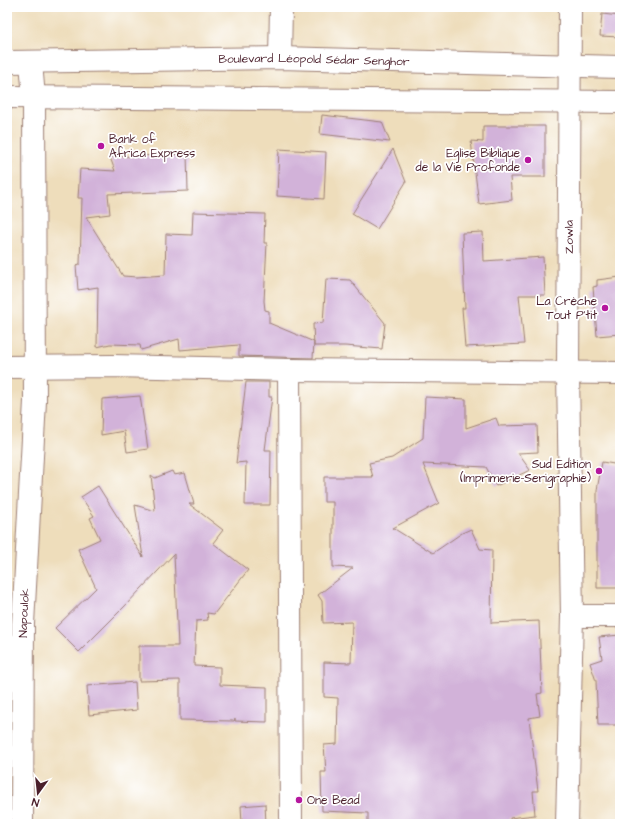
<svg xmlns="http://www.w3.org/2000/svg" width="627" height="831" font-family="'Architects Daughter',sans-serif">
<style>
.building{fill:#d2b2d9}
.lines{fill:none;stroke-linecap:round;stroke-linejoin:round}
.minor-casing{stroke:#9c7e73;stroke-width:24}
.major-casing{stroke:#9c7e73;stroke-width:24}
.minor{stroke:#fff;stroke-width:22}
.major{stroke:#fff;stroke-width:22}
.poi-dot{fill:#b5179e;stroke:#fff;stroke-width:1.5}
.labels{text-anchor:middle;stroke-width:3.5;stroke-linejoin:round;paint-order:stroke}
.street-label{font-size:12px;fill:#4a1f2b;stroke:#fff}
.poi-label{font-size:12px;fill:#4a1f2b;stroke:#fff;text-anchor:end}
</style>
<rect width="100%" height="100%" fill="#fff"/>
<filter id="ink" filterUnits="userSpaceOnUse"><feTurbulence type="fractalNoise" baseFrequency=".025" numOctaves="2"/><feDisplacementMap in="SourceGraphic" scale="8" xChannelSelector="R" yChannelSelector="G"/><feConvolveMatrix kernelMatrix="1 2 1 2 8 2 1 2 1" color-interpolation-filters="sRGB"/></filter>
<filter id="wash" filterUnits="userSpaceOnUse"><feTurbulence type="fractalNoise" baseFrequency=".012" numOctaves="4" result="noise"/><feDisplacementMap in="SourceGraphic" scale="16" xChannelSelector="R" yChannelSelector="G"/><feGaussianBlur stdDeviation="0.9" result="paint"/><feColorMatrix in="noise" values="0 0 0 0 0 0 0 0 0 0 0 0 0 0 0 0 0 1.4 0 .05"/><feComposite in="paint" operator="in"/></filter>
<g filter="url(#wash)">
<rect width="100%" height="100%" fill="#edb"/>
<g id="blocks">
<path class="building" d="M602,14L620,16V37L600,36Z
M322,115L382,122L390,142L320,134Z
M483,126H545V177H510L512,200L479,204L471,141L483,142Z
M279,149L326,152L324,199L277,196Z
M393,149L406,182L377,229L352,214Z
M187,154L188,191L108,194L110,214L86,217L123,276L137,277L165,275L166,234L192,235L193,212L265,214L264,243H267L264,301L265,310L269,311V323L314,342L313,358L239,356V345L180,350L179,339L141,350L140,345L110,344L97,347L98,287L78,290L76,265L80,264L82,198H78L80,169L115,171L110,157Z
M483,232L484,261L543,257L545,295H519L524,344L465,347L462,308H465L462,233Z
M620,277V334L597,336L593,287L597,286V280Z
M326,279L350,280L385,323L382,349L345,346H314L313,324L323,323Z
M246,382H269V397H272L265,450H271L270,505H245L246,462L236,463Z
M140,396L148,449L127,452L124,431L101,435L102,399Z
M425,397L466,399V428L496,418L499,426L537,425L538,452L518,453L530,470L496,486L486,467L423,464L439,503L393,528L433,553L462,533L471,529L480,549L492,550L491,623L539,621L542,693L537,694L540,716L529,718L538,791H533L535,815L510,818L511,824H368V813L322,811L321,772H326L324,745L337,744L338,698L324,697V662L351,663L352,622L323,623L322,601L318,595L353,568L333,567V502H324V477H373L369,463L392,458L423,438Z
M602,462L620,465V588H597V490Z
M172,471L174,475L185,473L194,504H189L223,530L213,543L248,570L214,614L207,613L208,620L196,621L194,666L220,667V685L267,687V722L235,721V719L234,721L180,720V680L139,681V646H178L174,554L125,606L79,652L55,628L96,588L78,549L100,539L90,518L94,516L81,497L98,486L143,557L135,505L155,511L151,475L155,478Z
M620,635V725H598L596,681L590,663L602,659L599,637Z
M135,682L137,710L89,715L87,686Z
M265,804L266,824H242L241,806Z"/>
</g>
</g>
<g filter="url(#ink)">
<use href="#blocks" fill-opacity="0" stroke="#9c7e73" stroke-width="1"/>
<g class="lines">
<defs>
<g id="minor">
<path d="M280,58L281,7"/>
<path d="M7,367L112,366L289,370L620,373"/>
<path d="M289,370L291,824"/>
<path d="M572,616H620"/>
<path id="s1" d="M22,824L23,624L35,401L34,97L31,63"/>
<path id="s2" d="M567,824L572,616L568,373L570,7"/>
</g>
<g id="major">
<path id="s3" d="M7,62L280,58L620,67"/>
<path d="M7,97L620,102"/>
</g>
</defs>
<use href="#minor" class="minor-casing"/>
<use href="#major" class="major-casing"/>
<use href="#minor" class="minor"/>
<use href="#major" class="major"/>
</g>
</g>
<g class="poi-dot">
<circle cx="101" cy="146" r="4"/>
<circle cx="528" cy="160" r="4"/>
<circle cx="605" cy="308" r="4"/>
<circle cx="599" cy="471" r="4"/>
<circle cx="299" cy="800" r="4"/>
</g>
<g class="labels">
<g class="street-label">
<text dy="4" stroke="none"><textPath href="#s3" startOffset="307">Boulevard Léopold Sédar Senghor</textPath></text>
<text dy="4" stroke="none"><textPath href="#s2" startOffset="587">Zowla</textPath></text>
<text dy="4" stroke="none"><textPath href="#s1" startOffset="211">Napoulok</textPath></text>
</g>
<g class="poi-label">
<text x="109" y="143" text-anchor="start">Bank of<tspan x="109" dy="14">Africa Express</tspan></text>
<text x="520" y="157">Eglise Biblique<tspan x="520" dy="14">de la Vie Profonde</tspan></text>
<text x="597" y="305">La Crèche<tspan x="597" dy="14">Tout P'tit</tspan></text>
<text x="591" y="468">Sud Edition<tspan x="591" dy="14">(Imprimerie-Serigraphie)</tspan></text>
<text x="307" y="804" text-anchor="start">One Bead</text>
</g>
</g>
<rect width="627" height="831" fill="none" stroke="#fff" stroke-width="24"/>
<g transform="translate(38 793) rotate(195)" stroke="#ffffff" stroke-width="3" paint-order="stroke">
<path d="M0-3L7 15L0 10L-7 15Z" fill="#4a1f2b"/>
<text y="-6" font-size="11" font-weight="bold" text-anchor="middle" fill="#4a1f2b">N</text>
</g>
</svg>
